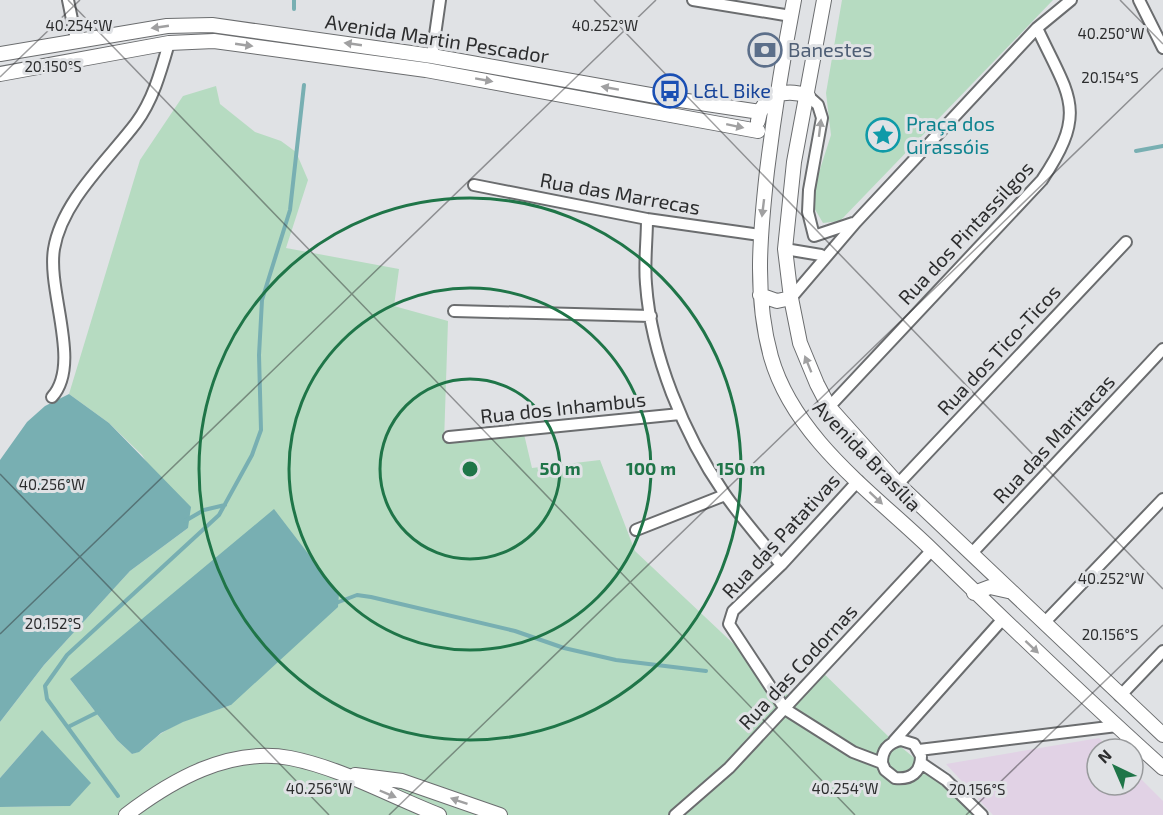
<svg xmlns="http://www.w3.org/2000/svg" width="1163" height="815" font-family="'Exo 2',sans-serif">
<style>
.education{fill:#e1d2e5}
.green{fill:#b6dbc1;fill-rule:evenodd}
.water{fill:#78afb2}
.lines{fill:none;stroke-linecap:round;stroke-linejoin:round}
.stream{stroke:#78afb2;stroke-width:4}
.street-casing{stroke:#6b6d6f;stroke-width:14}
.secondary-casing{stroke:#6b6d6f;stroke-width:16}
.street{stroke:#fff;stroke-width:10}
.secondary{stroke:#fff;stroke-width:14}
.oneway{fill:#a0a0a1}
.ticks{fill:none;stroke:#2c2d2e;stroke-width:1.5;stroke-opacity:0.45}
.ring{fill:none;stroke:#1f7548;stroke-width:3}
.labels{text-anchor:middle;stroke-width:6;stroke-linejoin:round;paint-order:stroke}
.street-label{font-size:20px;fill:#2c2d2e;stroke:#e0e2e5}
.service-label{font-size:20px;fill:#4e5e75;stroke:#e0e2e5;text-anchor:start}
.transit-label{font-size:20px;fill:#164399;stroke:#e0e2e5;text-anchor:start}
.culture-label{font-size:20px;fill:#0d838f;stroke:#e0e2e5;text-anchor:start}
.ticks-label{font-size:15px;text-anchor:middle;fill:#2c2d2e;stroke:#e0e2e5;stroke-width:6;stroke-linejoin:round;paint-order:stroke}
.centre{fill:#1f7548;stroke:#e0e2e5;stroke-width:3}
.ring-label{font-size:18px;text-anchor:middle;font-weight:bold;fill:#1f7548;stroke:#e0e2e5;stroke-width:6;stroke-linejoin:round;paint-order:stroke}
</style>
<rect width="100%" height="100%" fill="#e0e2e5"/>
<path class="education" d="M1099,738L1110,749H1097V785H1133V771L1163,801V815H993L946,764Z"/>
<path class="green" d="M842,0H1053L840,221L823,223L813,206V191L831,135L826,93Z
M216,86L220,104L255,132L281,141L296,152L308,180L286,248L399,269L394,306L448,321L444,442L524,434L532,468L600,460L635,551L773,681L789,696L818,668L889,737L983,815H0V807L70,806L42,730L0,778V722L44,665L130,571L188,528L142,455L109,423L69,394L140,160L183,96ZM70,679L231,705C208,713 183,719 162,733C151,740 144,751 132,754L117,740Z"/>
<path class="water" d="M69,394L109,423L191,507L188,528L130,571L44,665L0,722V460L27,422L45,406Z
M274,509L339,594L338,607L231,705L183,722L161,733L139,752L132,754L117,740L70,679Z
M42,730L91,783L70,806L0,807V778Z"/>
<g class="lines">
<path class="stream" d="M294,9V0
M1136,151L1163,146
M185,521L204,510L225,505
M336,603L357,595L371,597L515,631L564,648L616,660L706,671
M68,727L100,711
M118,796L47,699L45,686L67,655L219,515L252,455L261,430L259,355L262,300L290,210L304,85"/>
<defs>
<path id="street" d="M68,0L76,39
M693,0L791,16
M1139,0L1163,48
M432,56L440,0
M808,96L818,105L822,118L809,190L808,212L814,236L853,223
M474,185L647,219L760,235
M647,219C647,241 644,263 646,284C651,355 684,435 724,493C741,518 762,541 781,565
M785,249L821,255
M791,298L856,222L1037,28L1071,0
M454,311L651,316
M52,397C82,364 47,292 54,249C62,201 108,160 136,123C153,100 161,71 169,43
M829,407L1042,180C1089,110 1069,97 1037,28
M449,437L680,414
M858,481L781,565L733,611L729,624L785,709L853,752L882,763L885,770L895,778C911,780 921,772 921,756L914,744L901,740C888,743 882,750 882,763
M898,484L1126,242
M636,530L725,495
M972,553L1163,349
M1044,623L1163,499
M1120,696L1163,651
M894,741L1002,620
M919,750L1117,726
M921,763L946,780L982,815
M675,815L729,768L932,550"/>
<path id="secondary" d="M794,0C783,57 774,114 767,171C760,234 754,296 771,357C794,438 873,493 931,549C1007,623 1084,697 1163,768
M824,0L794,162L785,249L791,298L800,343L817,384L829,407L898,484L1163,735
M0,54L167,26L212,25L432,56L667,98L760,112
M0,74L169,43L214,41L426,70L758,131
M758,121C762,94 785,88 808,96
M760,295L777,301L791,298
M974,593L990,587L1008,591
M355,775L402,781L500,815
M126,815C172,780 229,747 290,758C341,768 390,796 439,815"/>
</defs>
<use href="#street" class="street-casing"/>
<use href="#secondary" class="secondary-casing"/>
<use href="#street" class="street"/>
<use href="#secondary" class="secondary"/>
</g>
<defs><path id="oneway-solid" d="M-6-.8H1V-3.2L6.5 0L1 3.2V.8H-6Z" transform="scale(1.5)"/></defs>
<g class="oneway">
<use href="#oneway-solid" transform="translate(160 27) rotate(172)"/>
<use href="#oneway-solid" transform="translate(353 44) rotate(-172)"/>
<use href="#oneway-solid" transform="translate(244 45) rotate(8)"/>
<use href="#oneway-solid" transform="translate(484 80) rotate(10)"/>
<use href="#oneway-solid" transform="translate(610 88) rotate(-170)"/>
<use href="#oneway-solid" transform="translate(735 126) rotate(12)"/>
<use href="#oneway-solid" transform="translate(820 128) rotate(-83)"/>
<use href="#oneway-solid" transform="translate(763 208) rotate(97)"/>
<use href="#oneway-solid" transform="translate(808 364) rotate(-112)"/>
<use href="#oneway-solid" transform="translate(876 498) rotate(43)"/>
<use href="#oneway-solid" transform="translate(1032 647) rotate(43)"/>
<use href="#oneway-solid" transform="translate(388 794) rotate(23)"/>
<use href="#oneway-solid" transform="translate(459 801) rotate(-161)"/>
</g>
<path class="ticks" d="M68,0L855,815M594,0L1163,589M1120,0L1163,44M0,77L80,0M0,474L329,815M0,634L656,0M389,815L1163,68M966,815L1163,625"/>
<g class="ring">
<circle cx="470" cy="469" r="90"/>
<circle cx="470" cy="469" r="181"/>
<circle cx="470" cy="469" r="271"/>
</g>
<defs>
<symbol id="bank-ring" viewBox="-11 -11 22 22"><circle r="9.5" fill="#e0e2e5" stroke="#5c6f8a" stroke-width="1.5"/><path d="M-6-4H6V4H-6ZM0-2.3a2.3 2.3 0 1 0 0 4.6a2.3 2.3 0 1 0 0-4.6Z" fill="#5c6f8a"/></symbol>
<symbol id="bus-ring" viewBox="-11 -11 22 22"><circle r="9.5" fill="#e0e2e5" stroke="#1a4fb4" stroke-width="1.5"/><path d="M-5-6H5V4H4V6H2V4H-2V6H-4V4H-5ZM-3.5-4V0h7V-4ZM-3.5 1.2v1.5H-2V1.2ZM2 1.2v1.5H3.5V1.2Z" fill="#1a4fb4"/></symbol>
<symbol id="sight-ring" viewBox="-11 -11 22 22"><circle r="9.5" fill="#e0e2e5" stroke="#0f9aa8" stroke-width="1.5"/><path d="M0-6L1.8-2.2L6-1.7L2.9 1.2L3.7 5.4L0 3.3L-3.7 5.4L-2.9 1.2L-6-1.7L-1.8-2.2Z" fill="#0f9aa8"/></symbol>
</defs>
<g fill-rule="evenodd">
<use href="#bank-ring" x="746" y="31" width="38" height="38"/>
<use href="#bus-ring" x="651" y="72" width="38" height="38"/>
<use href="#sight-ring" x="864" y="116" width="38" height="38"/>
</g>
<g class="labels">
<g class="street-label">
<text transform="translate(437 39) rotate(9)" y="7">Avenida Martin Pescador</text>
<text transform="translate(620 194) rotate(10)" y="7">Rua das Marrecas</text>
<text transform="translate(966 233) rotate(-47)" y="7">Rua dos Pintassilgos</text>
<text transform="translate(999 350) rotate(-47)" y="7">Rua dos Tico-Ticos</text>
<text transform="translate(563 408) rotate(-6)" y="7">Rua dos Inhambus</text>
<text transform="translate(1054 439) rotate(-47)" y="7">Rua das Maritacas</text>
<text transform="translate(867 456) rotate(46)" y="7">Avenida Brasília</text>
<text transform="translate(781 536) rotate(-47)" y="7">Rua das Patativas</text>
<text transform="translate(798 667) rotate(-47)" y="7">Rua das Codornas</text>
</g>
<g class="service-label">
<text x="788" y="57">Banestes</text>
</g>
<g class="transit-label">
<text x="693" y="98">L&amp;L Bike</text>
</g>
<g class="culture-label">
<text x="906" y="131">Praça dos<tspan x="906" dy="23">Girassóis</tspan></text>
</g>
</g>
<g class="ticks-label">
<text x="79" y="31">40.254°W</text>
<text x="605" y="31">40.252°W</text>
<text x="1111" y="39">40.250°W</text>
<text x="53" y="72">20.150°S</text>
<text x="1110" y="83">20.154°S</text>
<text x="52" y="490">40.256°W</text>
<text x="1111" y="584">40.252°W</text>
<text x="53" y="629">20.152°S</text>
<text x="1110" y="640">20.156°S</text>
<text x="319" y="794">40.256°W</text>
<text x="845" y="794">40.254°W</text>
<text x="977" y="795">20.156°S</text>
</g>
<circle cx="470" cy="469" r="9" class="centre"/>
<g class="ring-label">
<text x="560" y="475">50 m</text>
<text x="651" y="475">100 m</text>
<text x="741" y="475">150 m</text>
</g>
<g transform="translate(1115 767) rotate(316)"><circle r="28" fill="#e0e2e5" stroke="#989a9c" stroke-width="1.5"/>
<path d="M0-4.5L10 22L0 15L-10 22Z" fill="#1f7548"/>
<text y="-9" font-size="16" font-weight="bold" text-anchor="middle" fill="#2c2d2e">N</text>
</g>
</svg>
